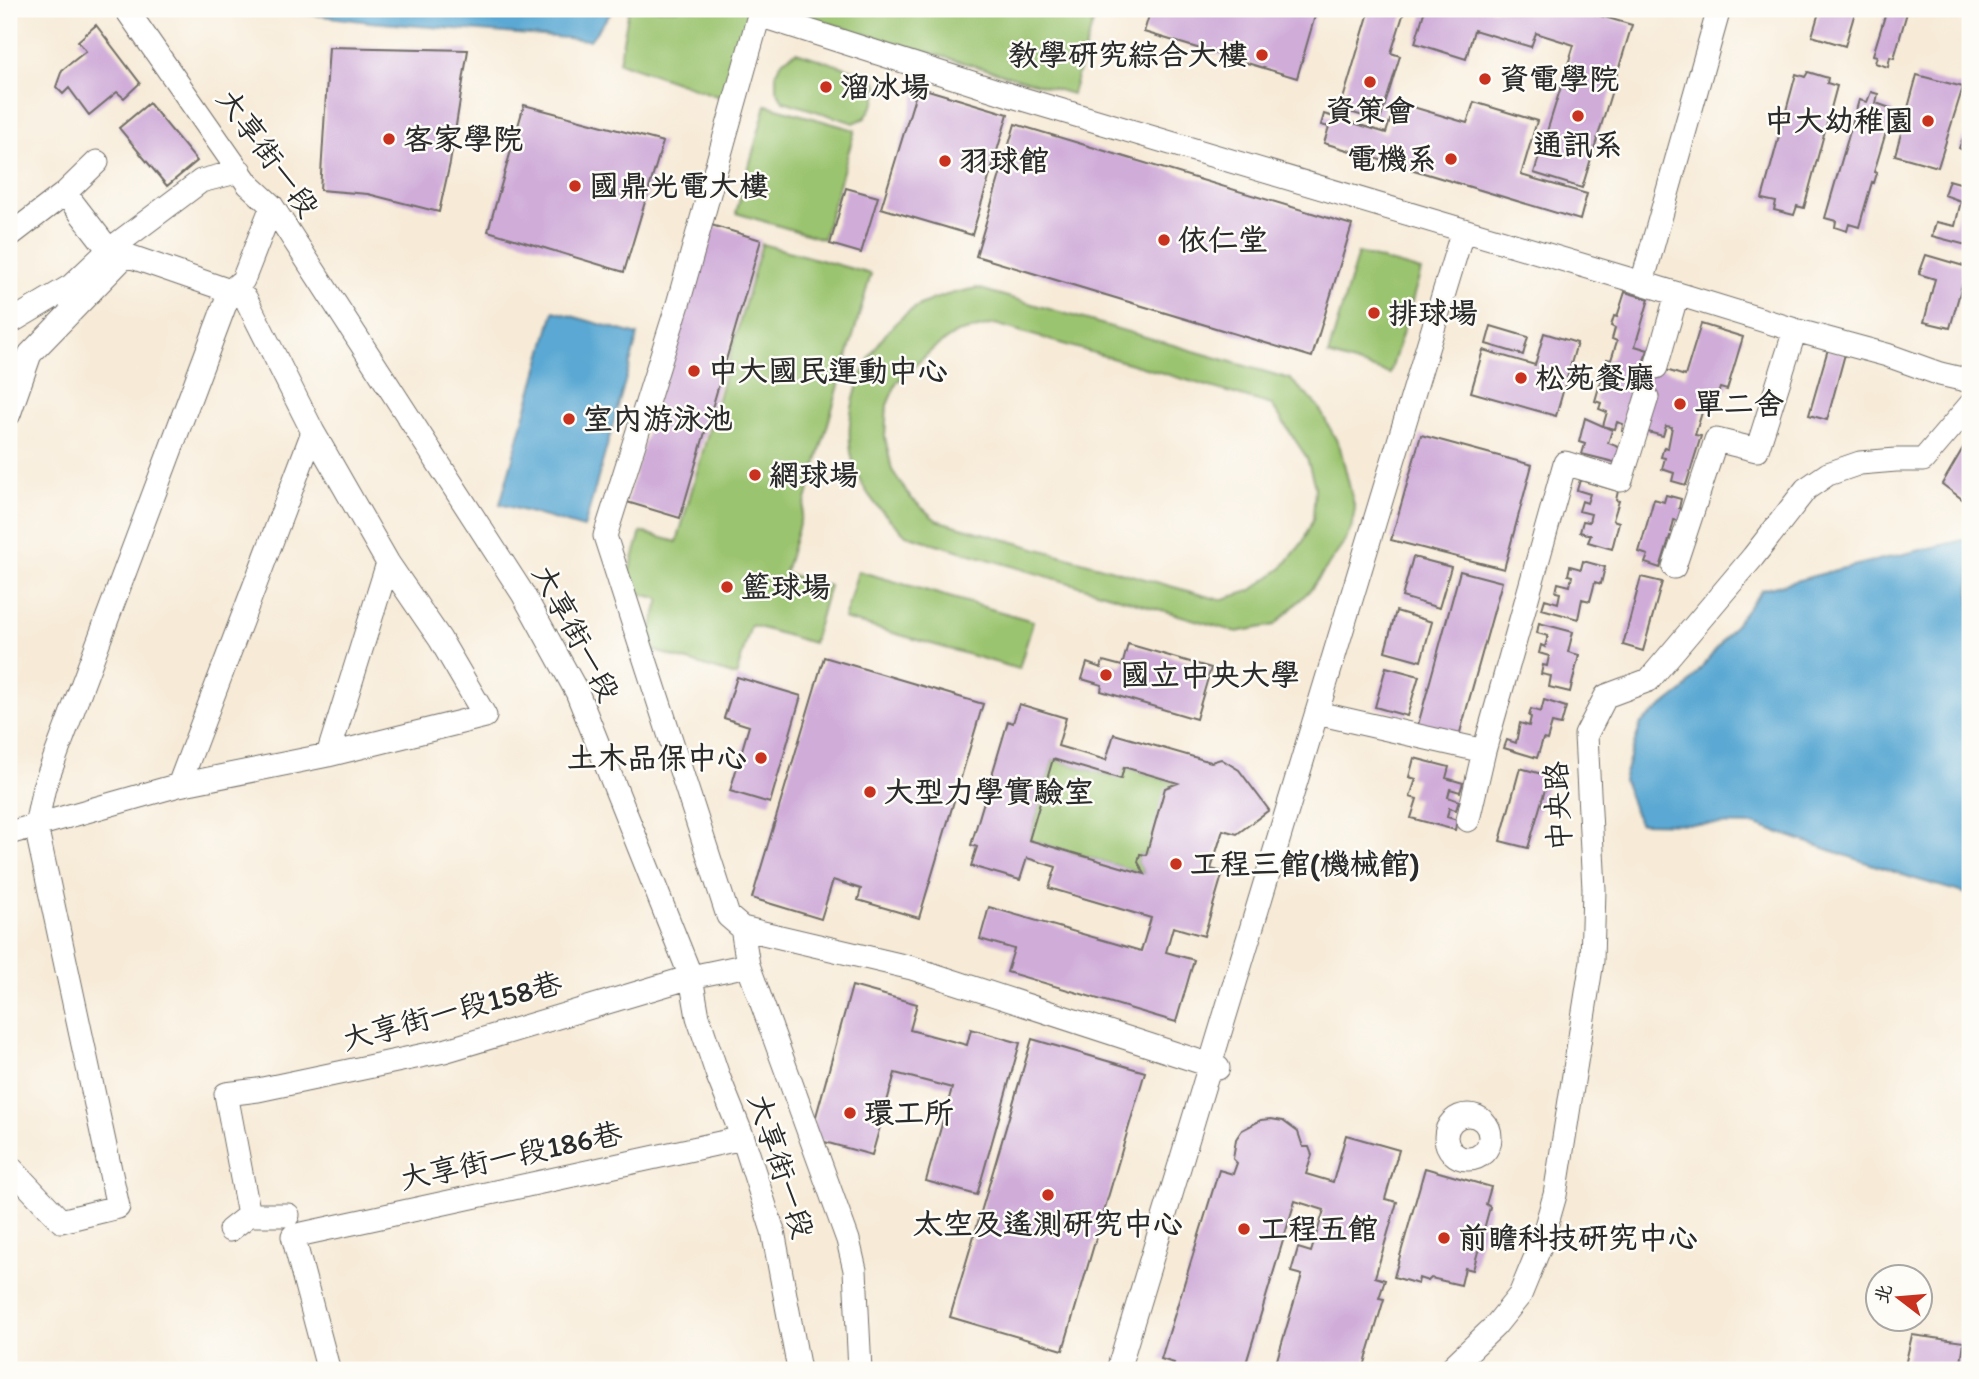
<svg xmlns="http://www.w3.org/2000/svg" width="1979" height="1379" font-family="Itim,'LXGW WenKai TC',sans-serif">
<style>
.green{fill:#9bc470;stroke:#63784e;stroke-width:2;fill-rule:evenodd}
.water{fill:#5aa8d3;stroke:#426a7f;stroke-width:2}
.building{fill:#d0add9;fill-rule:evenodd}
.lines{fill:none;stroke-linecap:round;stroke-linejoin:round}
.minor-casing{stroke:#726e68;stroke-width:25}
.minor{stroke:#fff;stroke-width:23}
.poi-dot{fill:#c8321e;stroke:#fdfcf7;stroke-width:2.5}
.labels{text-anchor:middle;stroke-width:5;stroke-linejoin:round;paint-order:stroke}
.poi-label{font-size:30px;font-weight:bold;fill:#2b2b2b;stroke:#fdfcf7;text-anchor:start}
.street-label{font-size:30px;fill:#2b2b2b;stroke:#fdfcf7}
</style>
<rect width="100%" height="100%" fill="#fdfcf7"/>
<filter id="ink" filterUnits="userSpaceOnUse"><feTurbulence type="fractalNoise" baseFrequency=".0143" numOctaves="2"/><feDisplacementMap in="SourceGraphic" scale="14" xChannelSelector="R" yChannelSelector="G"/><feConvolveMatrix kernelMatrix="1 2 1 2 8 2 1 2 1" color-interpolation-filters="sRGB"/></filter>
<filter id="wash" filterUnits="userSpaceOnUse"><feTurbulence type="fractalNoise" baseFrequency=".00686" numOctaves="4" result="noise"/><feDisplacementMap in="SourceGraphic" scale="28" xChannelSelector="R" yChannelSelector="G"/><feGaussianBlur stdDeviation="1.57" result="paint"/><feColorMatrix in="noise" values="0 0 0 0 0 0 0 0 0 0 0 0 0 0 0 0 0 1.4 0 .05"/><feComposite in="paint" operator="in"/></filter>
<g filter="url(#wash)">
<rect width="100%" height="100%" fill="#f7ebd8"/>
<path class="green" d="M629,9H761L734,102L619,62Z
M779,9H1097L1072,94Z
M796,52L872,76L878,85L875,102L865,118L854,123L783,101L776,89V72L783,60Z
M766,105L855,130L823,239L736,213Z
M762,244L871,274L785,573L829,586L813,643L751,625L736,676L646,648L660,599L624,589L641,532L677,542Z
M1358,253L1421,271L1390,374L1328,355Z
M977,288L1290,379L1318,406L1340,447L1355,509L1351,529L1342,546L1311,589L1275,625L1236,632L906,535C885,515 865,497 855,468C836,413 869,332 920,305C938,296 958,292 977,288ZM995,324L1272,405L1307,458L1315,487L1313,519L1303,542L1282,568L1250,591L1220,600L936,520L910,497L892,470L885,437L887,405L897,382L934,348L957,333Z
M858,571L1033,621L1019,669L844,619Z
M1053,759L1120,779L1124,767L1178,783L1146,855L1140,854L1138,862L1145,874L1029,840Z"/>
<path class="water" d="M296,9H614L590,40L370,22L299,13Z
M554,311L638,335L584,528L500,504Z
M1963,540L1970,546V895L1912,878L1756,825L1639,823L1623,780L1641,723L1685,689L1762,590L1840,569Z"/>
<g id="blocks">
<path class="building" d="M1151,9H1317L1297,78L1144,32Z
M1370,9H1405L1391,53L1400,56L1380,121L1340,109Z
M1425,9H1577L1632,25L1582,188L1534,173L1574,45L1536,33L1531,47L1474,30L1466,59L1415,43Z
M1820,9H1856L1845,46L1812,36Z
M1887,9H1908L1894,58L1890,57L1888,67L1875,63L1877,56L1873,55Z
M96,25L140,83L124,98L117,92L89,115L69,88L63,94L56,87L62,70L86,51L78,41Z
M329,47L468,50L450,163L439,212L368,194L320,190Z
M1808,72L1828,78L1827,83L1837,86L1804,208L1797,206L1794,215L1774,210L1776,202L1762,199L1796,74L1805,77Z
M1917,75L1963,87L1938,167L1895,155Z
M918,87L1008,114L972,235L881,208Z
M1871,92L1878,94L1876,103L1893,109L1874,172L1877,173L1874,183L1872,182L1859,227L1849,224L1847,231L1835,227L1836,221L1825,218L1859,100L1867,102Z
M1396,102L1467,123L1474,102L1537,121L1521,175L1587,194L1580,220L1324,143L1329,127L1321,125L1324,114L1386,133Z
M149,103L197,161L167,186L119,128Z
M524,105L663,142L624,272L488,231Z
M1015,124L1352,225L1312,357L976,256Z
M1970,136V163L1965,151L1959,148L1963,138Z
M1949,180L1970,186V246L1932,236L1936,222L1955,226L1961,201L1944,195Z
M846,188L878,197L861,253L830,244Z
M708,224L761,240L680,518L627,502Z
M1926,255L1967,267L1950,328L1924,322L1935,279L1919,274Z
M1625,292L1649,299L1635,346L1648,350L1644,360L1648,361L1647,364L1685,376L1701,324L1743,337L1727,390L1720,388L1714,405L1705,403L1695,435L1701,436L1686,485L1672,481L1674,473L1662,469L1665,458L1661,457L1664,447L1668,448L1672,427L1666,426L1663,436L1648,432L1622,431L1623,424L1617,422L1615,429L1603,426L1607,412L1599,409L1601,403L1595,401L1607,359L1611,360L1617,341L1612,339L1615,328L1611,326L1614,316L1617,317Z
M1491,326L1528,337L1523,355L1486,344Z
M1544,333L1577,343L1556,416L1471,392L1483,350L1535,365Z
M1828,349L1845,354L1827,420L1809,415Z
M1585,418L1612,430L1608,443L1626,450L1622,464L1582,454L1585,444L1579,442Z
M1421,435L1532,465L1504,569L1391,540Z
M1970,436V505L1942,484Z
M1580,480L1618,491L1616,500L1619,501L1613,520L1619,522L1612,549L1588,542L1591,535L1580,532L1583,521L1589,522L1591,514L1579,511L1582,501L1587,503L1590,494L1577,490Z
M1666,495L1681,499L1679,508L1690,511L1687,523L1674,520L1671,532L1677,534L1675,538L1670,536L1660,568L1645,563L1648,555L1639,552L1654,499L1664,502Z
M1413,557L1451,567L1439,608L1402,597Z
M1583,561L1605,567L1601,584L1595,582L1590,601L1582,599L1578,619L1542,609L1545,599L1558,603L1560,593L1556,592L1558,583L1570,586L1572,576L1568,575L1570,566L1581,569Z
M1460,571L1502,582L1459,736L1418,725Z
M1641,577L1662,582L1643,651L1623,645Z
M1396,611L1432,622L1421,661L1385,651Z
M1539,623L1573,632L1568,652L1579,655L1570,692L1549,687L1551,676L1541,674L1543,665L1547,666L1549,656L1539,653L1541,645L1545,647L1548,636L1537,633Z
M1128,644L1211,668L1196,719L1101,691L1102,685L1082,679L1087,663L1101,668L1103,661L1122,666Z
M824,657L983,704L919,918L858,900L861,889L833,880L821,919L752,898Z
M1386,667L1419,676L1407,716L1375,707Z
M737,677L801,696L770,803L730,791L749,726L724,718Z
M1544,700L1566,707L1561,725L1552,723L1547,740L1543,739L1537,758L1504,748L1507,740L1516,743L1520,723L1529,726L1531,717L1529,716L1531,709L1541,712Z
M1019,704L1066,718L1058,746L1106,760L1114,734L1211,762L1221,759L1239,770L1269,810L1237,834L1223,830L1211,869L1223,872L1204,936L1173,927L1166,952L1194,960L1176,1022L1007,972L1014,949L980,939L989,907L1141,951L1151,918L1049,888L1056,867L1027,858L1020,880L971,866L977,847L971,845L1008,721L1013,723ZM1053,759L1121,779L1124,767L1178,783L1165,788L1146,855L1140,854L1138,862L1145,874L1029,840Z
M1414,758L1449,767L1446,778L1463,783L1460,792L1450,789L1448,797L1459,801L1456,810L1449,808L1447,817L1457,820L1455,830L1411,818L1417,799L1410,797L1416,779L1409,777Z
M1520,768L1549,776L1528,848L1500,841Z
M852,986L917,1004L910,1030L967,1045L971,1029L1020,1043L977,1195L926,1181L952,1088L895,1073L872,1155L810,1138Z
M1032,1039L1145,1072L1063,1350L950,1317Z
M1271,1119L1283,1121L1298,1132L1303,1147H1309L1312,1155L1306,1174L1333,1182L1346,1135L1399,1150L1385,1199L1397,1202L1375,1277L1385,1280L1379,1298L1384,1299L1363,1370H1274L1302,1275L1291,1272L1298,1248L1311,1252L1324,1210L1295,1201L1244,1370H1171L1174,1363L1161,1359L1219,1170L1233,1174L1237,1163L1233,1159L1236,1139L1242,1130L1261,1120Z
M1425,1168L1491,1187L1486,1204L1490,1207L1473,1270L1465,1268L1461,1285L1431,1278L1428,1281L1419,1278L1418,1284L1394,1277Z
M1970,1198V1233L1967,1234L1966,1228H1964L1963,1199Z
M1912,1335L1964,1342L1960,1370H1904Z"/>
</g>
</g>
<g filter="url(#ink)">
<use href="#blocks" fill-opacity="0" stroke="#726e68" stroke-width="2"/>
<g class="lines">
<defs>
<path id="minor" d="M126,9L248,184L272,206L523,594L577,692L691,977L698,1017L718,1076L743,1138L773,1231L799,1370
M761,9L759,15L1019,98L1642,283L1719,9
M759,15L678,304L605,536L728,916L742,928L912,968L1210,1065L1463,230
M65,193L109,250
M9,236L65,193L97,162
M1642,283L1795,330L1887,355L1940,374L1970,381
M9,323L71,286L109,250L201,181L240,171
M1656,367L1677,294
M9,414L30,354L126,255L230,291L246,299L313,432L388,563L440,639L485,716L328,755L179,785L9,833
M1674,567L1716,440L1757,450L1795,330
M1317,713L1484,751L1468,820
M1484,751L1565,463L1621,480L1647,397
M328,755L388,563
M179,785L313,432
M742,928L748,965L848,1240L855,1270L860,1370
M1446 1137a22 22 0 1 1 44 0a22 22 0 1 1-44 0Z
M9,1166L61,1221L118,1207L36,826L44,787L230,291L243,280L272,206
M249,1215H288
M230,1230L249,1215L226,1094L258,1090L444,1051L691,977L748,965
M328,1368L293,1236L743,1138
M1118,1370L1210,1065L1218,1068
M1449,1370L1495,1326L1520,1295L1541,1244L1555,1195L1592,961L1594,889L1586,735L1606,696L1649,680L1753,557L1806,489L1828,474L1860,463L1896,460H1923L1970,405"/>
</defs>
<use href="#minor" class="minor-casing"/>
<use href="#minor" class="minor"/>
</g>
</g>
<g class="poi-dot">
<circle cx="1262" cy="55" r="7"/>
<circle cx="1485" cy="79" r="7"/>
<circle cx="1370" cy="82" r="7"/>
<circle cx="826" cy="87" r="7"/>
<circle cx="1578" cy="116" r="7"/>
<circle cx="1928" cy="121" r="7"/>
<circle cx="389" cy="139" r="7"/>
<circle cx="1451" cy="159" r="7"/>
<circle cx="945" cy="161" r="7"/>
<circle cx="575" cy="186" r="7"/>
<circle cx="1164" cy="240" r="7"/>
<circle cx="1374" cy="313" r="7"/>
<circle cx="694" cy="371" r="7"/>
<circle cx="1521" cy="378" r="7"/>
<circle cx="1680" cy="404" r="7"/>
<circle cx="569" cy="419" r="7"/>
<circle cx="755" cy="475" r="7"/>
<circle cx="727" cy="587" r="7"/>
<circle cx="1106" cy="675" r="7"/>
<circle cx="761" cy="758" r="7"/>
<circle cx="870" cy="792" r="7"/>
<circle cx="1176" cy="864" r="7"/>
<circle cx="850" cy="1113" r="7"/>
<circle cx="1048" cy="1195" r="7"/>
<circle cx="1244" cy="1229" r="7"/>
<circle cx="1444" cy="1238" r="7"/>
</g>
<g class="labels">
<g class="poi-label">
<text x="1248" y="65" text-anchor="end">教學研究綜合大樓</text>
<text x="1499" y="89">資電學院</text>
<text x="840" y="97">溜冰場</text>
<text x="1370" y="121" text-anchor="middle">資策會</text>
<text x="1914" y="131" text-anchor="end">中大幼稚園</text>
<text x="403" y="149">客家學院</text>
<text x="1578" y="155" text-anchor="middle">通訊系</text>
<text x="1437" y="169" text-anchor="end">電機系</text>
<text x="959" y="171">羽球館</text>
<text x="589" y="196">國鼎光電大樓</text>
<text x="1178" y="250">依仁堂</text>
<text x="1388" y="323">排球場</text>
<text x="708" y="381">中大國民運動中心</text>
<text x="1535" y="388">松苑餐廳</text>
<text x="1694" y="414">單二舍</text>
<text x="583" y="429">室內游泳池</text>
<text x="769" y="485">網球場</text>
<text x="741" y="597">籃球場</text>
<text x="1120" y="685">國立中央大學</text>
<text x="747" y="768" text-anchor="end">土木品保中心</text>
<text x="884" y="802">大型力學實驗室</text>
<text x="1190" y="874">工程三館(機械館)</text>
<text x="864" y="1123">環工所</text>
<text x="1048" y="1234" text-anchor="middle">太空及遙測研究中心</text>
<text x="1258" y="1239">工程五館</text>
<text x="1458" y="1248">前瞻科技研究中心</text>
</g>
<g class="street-label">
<text transform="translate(268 153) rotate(54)" y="10">大享街一段</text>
<text transform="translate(576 633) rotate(62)" y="10">大享街一段</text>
<text transform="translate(1558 806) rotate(-93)" y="10">中央路</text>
<text transform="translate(452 1011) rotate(-15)" y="10">大享街一段158巷</text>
<text transform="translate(511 1156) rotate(-12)" y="10">大享街一段186巷</text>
<text transform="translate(781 1166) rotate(72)" y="10">大享街一段</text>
</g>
</g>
<rect width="1979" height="1379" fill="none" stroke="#fdfcf7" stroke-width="35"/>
<g transform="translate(1899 1298) rotate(286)"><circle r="33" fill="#fdfcf7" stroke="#a9a8a5" stroke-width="2"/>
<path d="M0-5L12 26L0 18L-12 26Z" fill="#c8321e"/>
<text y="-10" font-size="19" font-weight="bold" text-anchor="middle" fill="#2b2b2b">北</text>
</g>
</svg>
